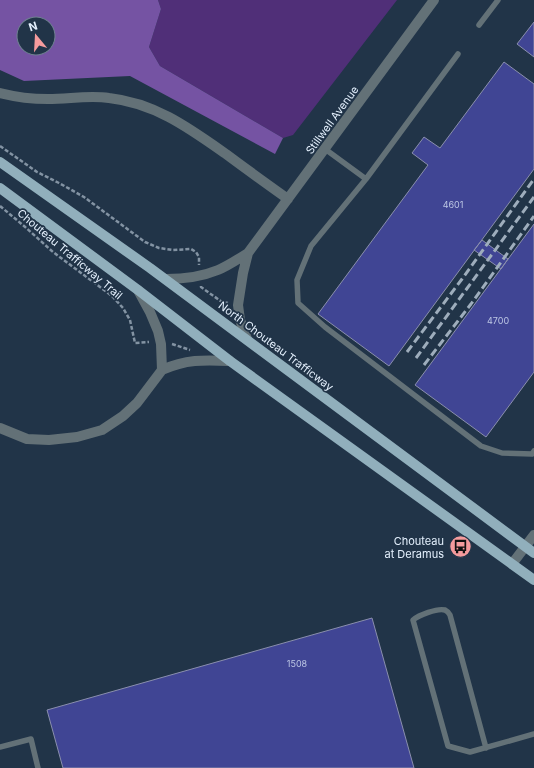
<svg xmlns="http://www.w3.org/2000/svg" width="534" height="768" font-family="Inter,sans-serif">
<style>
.green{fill:#502f78}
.forest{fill:#7553a3;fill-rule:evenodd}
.building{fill:#404594;stroke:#8a8fad}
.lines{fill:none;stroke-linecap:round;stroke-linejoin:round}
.path{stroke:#8393a3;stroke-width:2.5;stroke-dasharray:4 2;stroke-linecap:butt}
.service{stroke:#637177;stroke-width:5.5}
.minor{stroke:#637177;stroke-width:10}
.primary{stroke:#91afbc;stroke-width:10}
.rail{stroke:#9eadbc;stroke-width:3;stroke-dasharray:8 4;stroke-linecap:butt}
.labels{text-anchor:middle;stroke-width:3.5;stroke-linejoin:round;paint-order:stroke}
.number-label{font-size:9px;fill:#bcc6e4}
.street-label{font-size:11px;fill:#e5f1fe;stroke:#213448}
.poi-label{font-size:11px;fill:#e5f1fe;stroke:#213448;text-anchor:end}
</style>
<rect width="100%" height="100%" fill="#213448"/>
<path class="green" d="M158,0H397L293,135L283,138L160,66L149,47L161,9Z"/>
<path class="forest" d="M0,0H158L161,9L149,47L160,66L283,138L275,154L130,76L24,81L0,70ZM24,24H48V48H24Z"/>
<path class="building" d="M534,22V57L517,44Z
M504,62L534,84V169L389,366L318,314L428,165L412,153L424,137L440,148Z
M534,224V372L486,437L415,385Z
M482,240L508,259L501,269L474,250Z
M372,618L414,768H63L47,710Z"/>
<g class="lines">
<path class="path" d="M0,146L37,172L59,183L84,197L145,242L159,248L173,250L191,249L196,252L199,257V265
M0,206L24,226L53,252L112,296L123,308L130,320L135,343L149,342
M201,286V287L222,302L228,303
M172,344L190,350"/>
<path class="service" d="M479,25L498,0
M325,149L366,179L311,246L297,280L298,303L325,327L481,446L502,453L532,454L534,451
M366,179L458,54
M0,747L31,739L38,768
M486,748L450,615C449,613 447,611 445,610C437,608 419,615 413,620L448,746L470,752L534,734"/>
<path class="minor" d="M0,93C16,97 32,99 48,99C69,99 89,95 109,98C155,103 189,128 226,154C246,169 267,184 288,199
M166,279C184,279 201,277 218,270C228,266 238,259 248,253
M247,339L240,320L238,305L243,273L248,253L434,0
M162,370C187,359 204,360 230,361
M0,428L27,439L49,440L77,437L102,430L123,416L137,403L162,370L161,344L158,331L150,312L138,290
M512,564L534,535"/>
<path class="primary" d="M0,162L150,268L534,553
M0,188L138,290L230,361L534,580"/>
<path class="rail" d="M407,352L462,279L534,179
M416,358L534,197
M424,365L471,304L534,216"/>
</g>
<defs>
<symbol id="bus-disc" viewBox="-11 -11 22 22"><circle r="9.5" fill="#f59b9d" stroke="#213448"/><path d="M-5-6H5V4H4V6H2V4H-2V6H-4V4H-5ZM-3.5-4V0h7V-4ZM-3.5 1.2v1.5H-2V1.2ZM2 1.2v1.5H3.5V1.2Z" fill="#111"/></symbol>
</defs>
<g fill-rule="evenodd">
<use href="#bus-disc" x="448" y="534" width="25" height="25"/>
</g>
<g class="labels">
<g class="number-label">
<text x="453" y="208">4601</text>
<text x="498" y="324">4700</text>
<text x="297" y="667">1508</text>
</g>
<g class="street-label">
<text transform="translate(332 120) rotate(-54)" y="4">Stillwell Avenue</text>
<text transform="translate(70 254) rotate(40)" y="4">Chouteau Trafficway Trail</text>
<text transform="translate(276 346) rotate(37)" y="4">North Chouteau Trafficway</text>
</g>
<g class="poi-label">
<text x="444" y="545">Chouteau<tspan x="444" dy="13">at Deramus</tspan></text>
</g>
</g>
<g transform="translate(36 36) rotate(342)"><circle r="19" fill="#213448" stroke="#6f8091"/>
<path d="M0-3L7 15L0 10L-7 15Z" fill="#f59b9d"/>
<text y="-6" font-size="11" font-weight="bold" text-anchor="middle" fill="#e5f1fe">N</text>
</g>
</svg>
